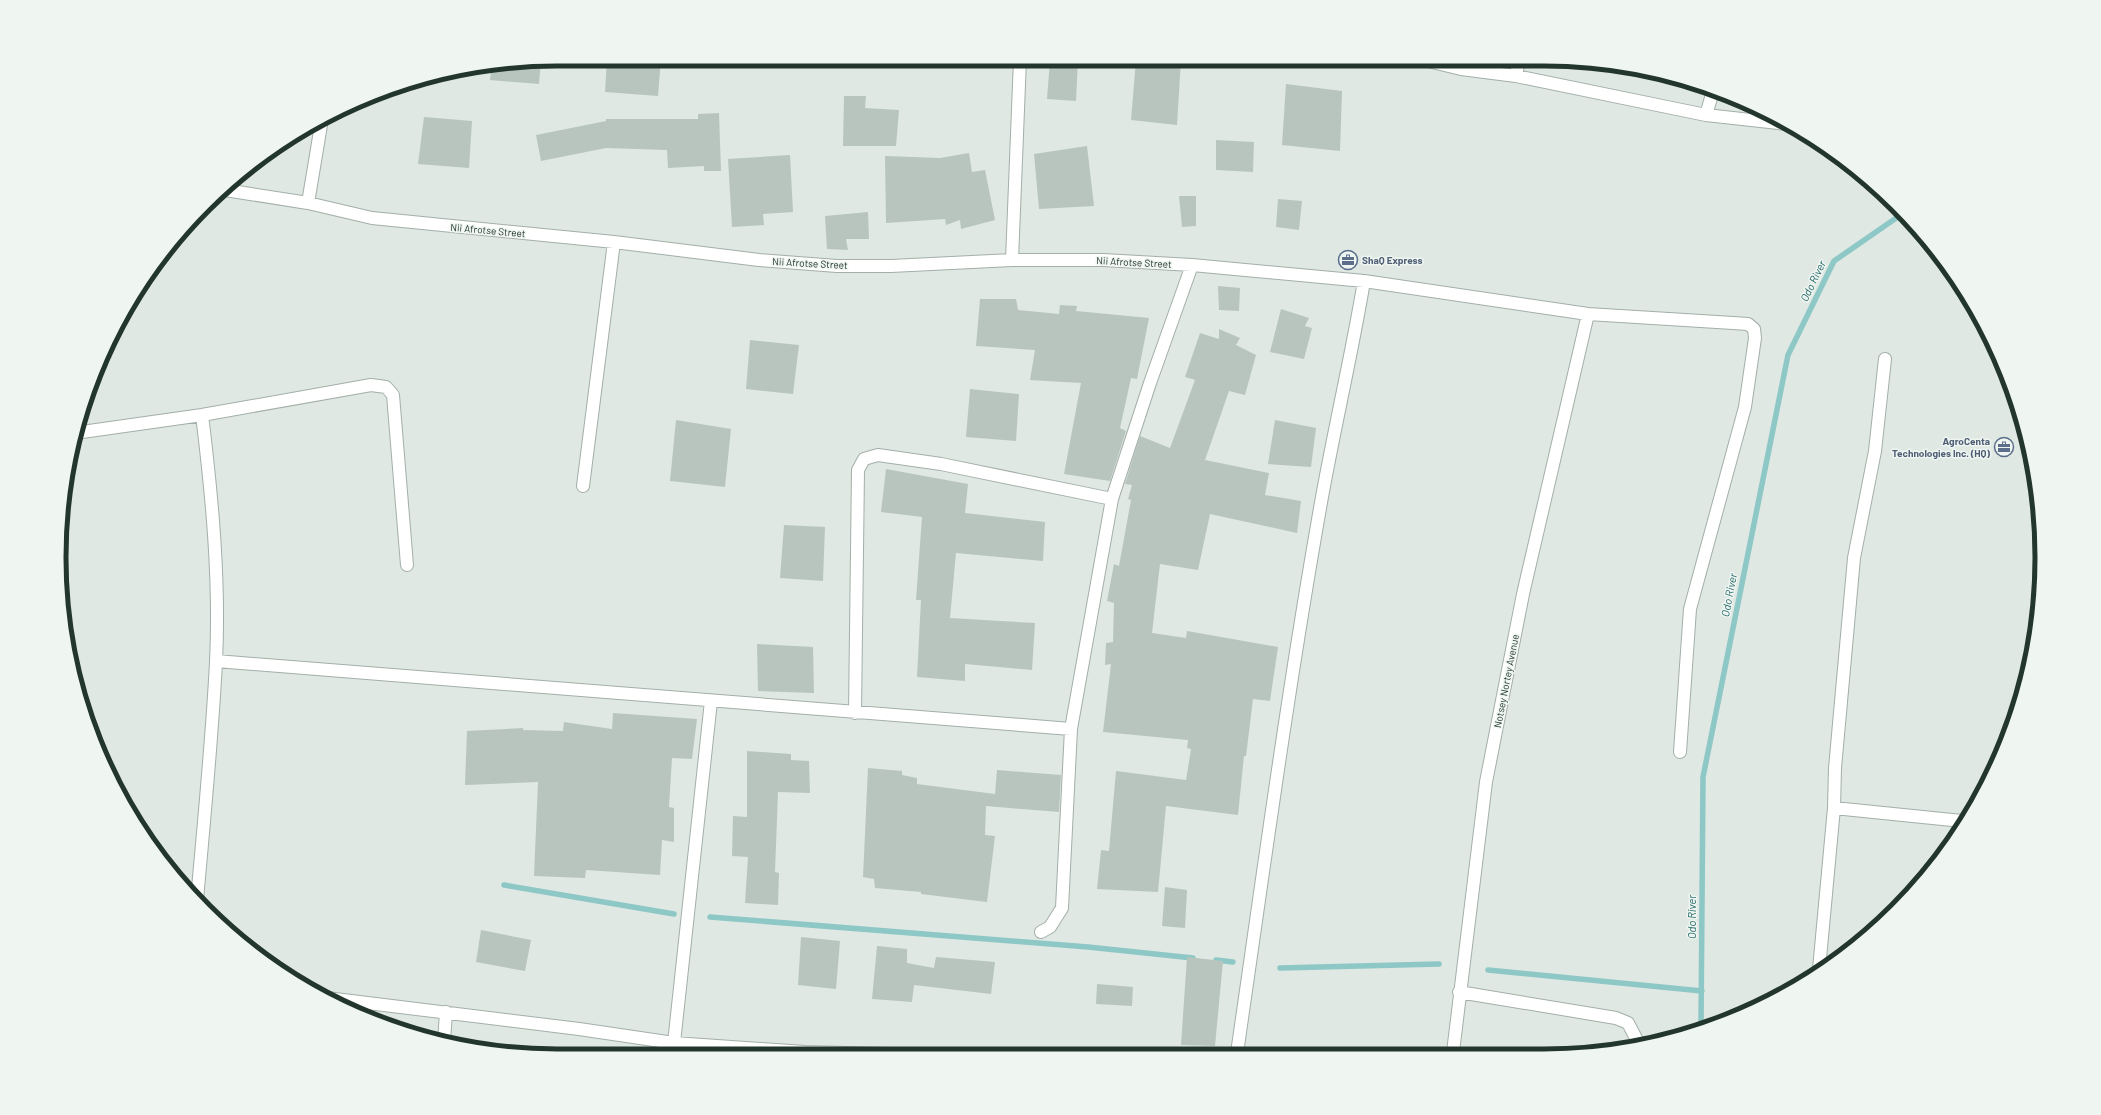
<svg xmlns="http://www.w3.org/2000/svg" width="2101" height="1115" font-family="Barlow,sans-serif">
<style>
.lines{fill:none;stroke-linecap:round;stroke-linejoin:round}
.stream{stroke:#8dc7c6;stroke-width:5.5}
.building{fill:#b8c5be}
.street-casing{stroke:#a3afa8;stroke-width:14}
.street{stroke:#fff;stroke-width:12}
.labels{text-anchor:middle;stroke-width:3;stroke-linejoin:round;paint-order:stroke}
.street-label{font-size:10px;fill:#22362d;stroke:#eff5f1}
.service-label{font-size:10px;font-weight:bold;fill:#4e5e75;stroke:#eff5f1;text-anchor:start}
.water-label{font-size:11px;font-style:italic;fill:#246a69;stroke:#eff5f1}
.rim{fill:none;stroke:#22362d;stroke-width:5}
</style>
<rect width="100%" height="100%" fill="#dfe8e2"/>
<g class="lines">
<path class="stream" d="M504,885L674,914
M710,917L1088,947L1193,958
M1216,960L1233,962
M1280,968L1439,964
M1488,970L1702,991
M1701,1027L1703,777L1788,355L1834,261L1902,214"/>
</g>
<path class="building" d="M607,59H661L658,96L605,92Z
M1050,60H1078L1076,101L1047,99Z
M1136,60H1181L1177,125L1131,120Z
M541,61L539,84L490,80L492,65Z
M1286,84L1342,91L1340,151L1282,145Z
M844,96H866L865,108L899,110L896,146H843Z
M719,113L721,171H704V166L668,168L667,150L606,148L541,161L536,135L606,121V119H698V114Z
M424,117L472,121L469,168L418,164Z
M1216,140L1254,142L1253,172L1216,170Z
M1087,146L1094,206L1039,209L1034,154Z
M969,153L972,172L985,170L995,220L961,229L960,220L946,225L945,219L886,223L885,156L940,158Z
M790,155L793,212L763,214L764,225L732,227L728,159Z
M1179,196H1196V226L1182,227Z
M1278,199L1302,201L1299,230L1276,227Z
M868,212L869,239H846L848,250L827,249L825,216Z
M1218,286L1240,288L1239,311L1219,310Z
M980,299H1016L1018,310L1059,314L1060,305L1077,306L1076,311L1149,318L1137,379L1131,378L1120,428L1126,431L1110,481L1064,474L1081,383L1030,380L1035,350L976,346Z
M1281,309L1309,318L1305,326L1312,328L1304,359L1270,352Z
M1219,329L1240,338L1236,345L1256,355L1245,395L1229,391L1205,460L1269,473L1265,495L1301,501L1297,533L1210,514L1198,570L1160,564L1152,633L1186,638L1187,631L1278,647L1270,701L1253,699L1246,756H1244L1238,815L1166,806L1158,892L1097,889L1101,850L1109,851L1116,771L1186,780L1191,749L1187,748L1188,740L1103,732L1111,664L1105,665L1106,643L1113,642L1114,603L1107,601L1114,564L1119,566L1131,500L1128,499L1132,485L1125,484L1140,436L1170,448L1195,380L1185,377L1200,333L1219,339Z
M750,340L799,345L793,394L746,389Z
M970,389L1019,394L1016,441L966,437Z
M676,420L731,429L725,487L670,481Z
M1275,420L1316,428L1311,467L1268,464Z
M886,469L968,484L965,513L1045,522L1043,561L956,553L950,618L1035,623L1032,670L965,664V681L917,677L921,600H916L922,517L881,512Z
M784,525L825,527L823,581L780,578Z
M757,644L813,647L814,693L758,691Z
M613,713L697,719L692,759L672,758L669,807L674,808V842L662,840L660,875L586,870L585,878L534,876L538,782L465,785L467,731L523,728V730L563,731L564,722L612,729Z
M747,751L791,754V760L809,761L810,793L778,792L775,872L779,873L778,905L745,903L748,857L732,856L733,816L747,817Z
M868,768L902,771V775L917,778V784L995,794L997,770L1061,775L1059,812L986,806L985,835L995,836L987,902L921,894V892L875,888L874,879L863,877Z
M1165,887L1187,890L1185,928L1162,926Z
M481,930L531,940L525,971L476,962Z
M801,937L840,941L836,989L798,985Z
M877,946L907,949V963L934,968L936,957L995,962L991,994L914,985L912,1002L872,999Z
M1187,957L1223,961L1215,1046L1181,1045Z
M1097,984L1133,987L1132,1006L1096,1004Z"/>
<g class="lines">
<defs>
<path id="street" d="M1424,60L1461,69L1516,76L1706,115L1786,124
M1516,76L1519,60
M1706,115L1713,91
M225,190L308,203L372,218L614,242L759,260L837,266H891L1012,260H1103L1192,265L1364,281C1352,353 1335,425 1322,497C1289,682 1264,867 1237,1053
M308,203L322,119
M1012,260L1020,59
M1364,281L1588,314L1733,323L1748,324L1754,329L1755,338L1745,407L1690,609L1680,752
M75,433L202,415L371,385L386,387L393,395L407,565
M583,486L614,242
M216,661L1071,729
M855,713L858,470L864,459L878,455L941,464L1112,499
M1834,808L1962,821
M197,900C204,820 212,741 216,662C220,580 212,496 202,415
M1041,932L1050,927L1062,908L1071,729L1112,499L1150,383L1192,265
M1819,969L1834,808L1835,768L1854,558L1875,451L1885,359
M1459,992L1616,1018L1628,1023L1639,1044
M327,998L579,1029L674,1043L805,1052L887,1054
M444,1042L446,1012
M674,1043L711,701
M1453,1052L1486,782L1523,594L1588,314"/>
</defs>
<use href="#street" class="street-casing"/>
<use href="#street" class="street"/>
</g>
<defs>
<symbol id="office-ring" viewBox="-11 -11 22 22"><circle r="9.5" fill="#eff5f1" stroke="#5c6f8a" stroke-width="1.5"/><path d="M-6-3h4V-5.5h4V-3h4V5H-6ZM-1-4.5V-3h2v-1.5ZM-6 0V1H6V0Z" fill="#5c6f8a"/></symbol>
</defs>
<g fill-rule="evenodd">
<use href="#office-ring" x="1337" y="249" width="22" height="22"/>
<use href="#office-ring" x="1993" y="436" width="22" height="22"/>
</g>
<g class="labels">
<g class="street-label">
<text transform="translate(488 230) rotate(5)" y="4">Nii Afrotse Street</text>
<text transform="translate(1134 262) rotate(3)" y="4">Nii Afrotse Street</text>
<text transform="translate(810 263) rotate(3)" y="4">Nii Afrotse Street</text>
<text transform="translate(1506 681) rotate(-79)" y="4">Notsey Nortey Avenue</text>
</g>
<g class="service-label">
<text x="1362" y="264">ShaQ Express</text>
<text x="1990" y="445" text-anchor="end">AgroCenta<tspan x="1990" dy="12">Technologies Inc. (HQ)</tspan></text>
</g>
<g class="water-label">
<text transform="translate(1813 281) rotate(-64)" y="4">Odo River</text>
<text transform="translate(1729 595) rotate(-79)" y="4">Odo River</text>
<text transform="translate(1692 917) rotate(-90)" y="4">Odo River</text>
</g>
</g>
<path d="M0 0H2101V1115H0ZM557 66H1544A491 491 0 0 1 2035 557V558A491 491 0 0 1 1544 1049H557A491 491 0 0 1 66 558V557A491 491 0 0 1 557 66Z" fill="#eff5f1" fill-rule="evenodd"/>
<path class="rim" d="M557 66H1544A491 491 0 0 1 2035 557V558A491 491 0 0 1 1544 1049H557A491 491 0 0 1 66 558V557A491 491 0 0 1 557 66Z"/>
</svg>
